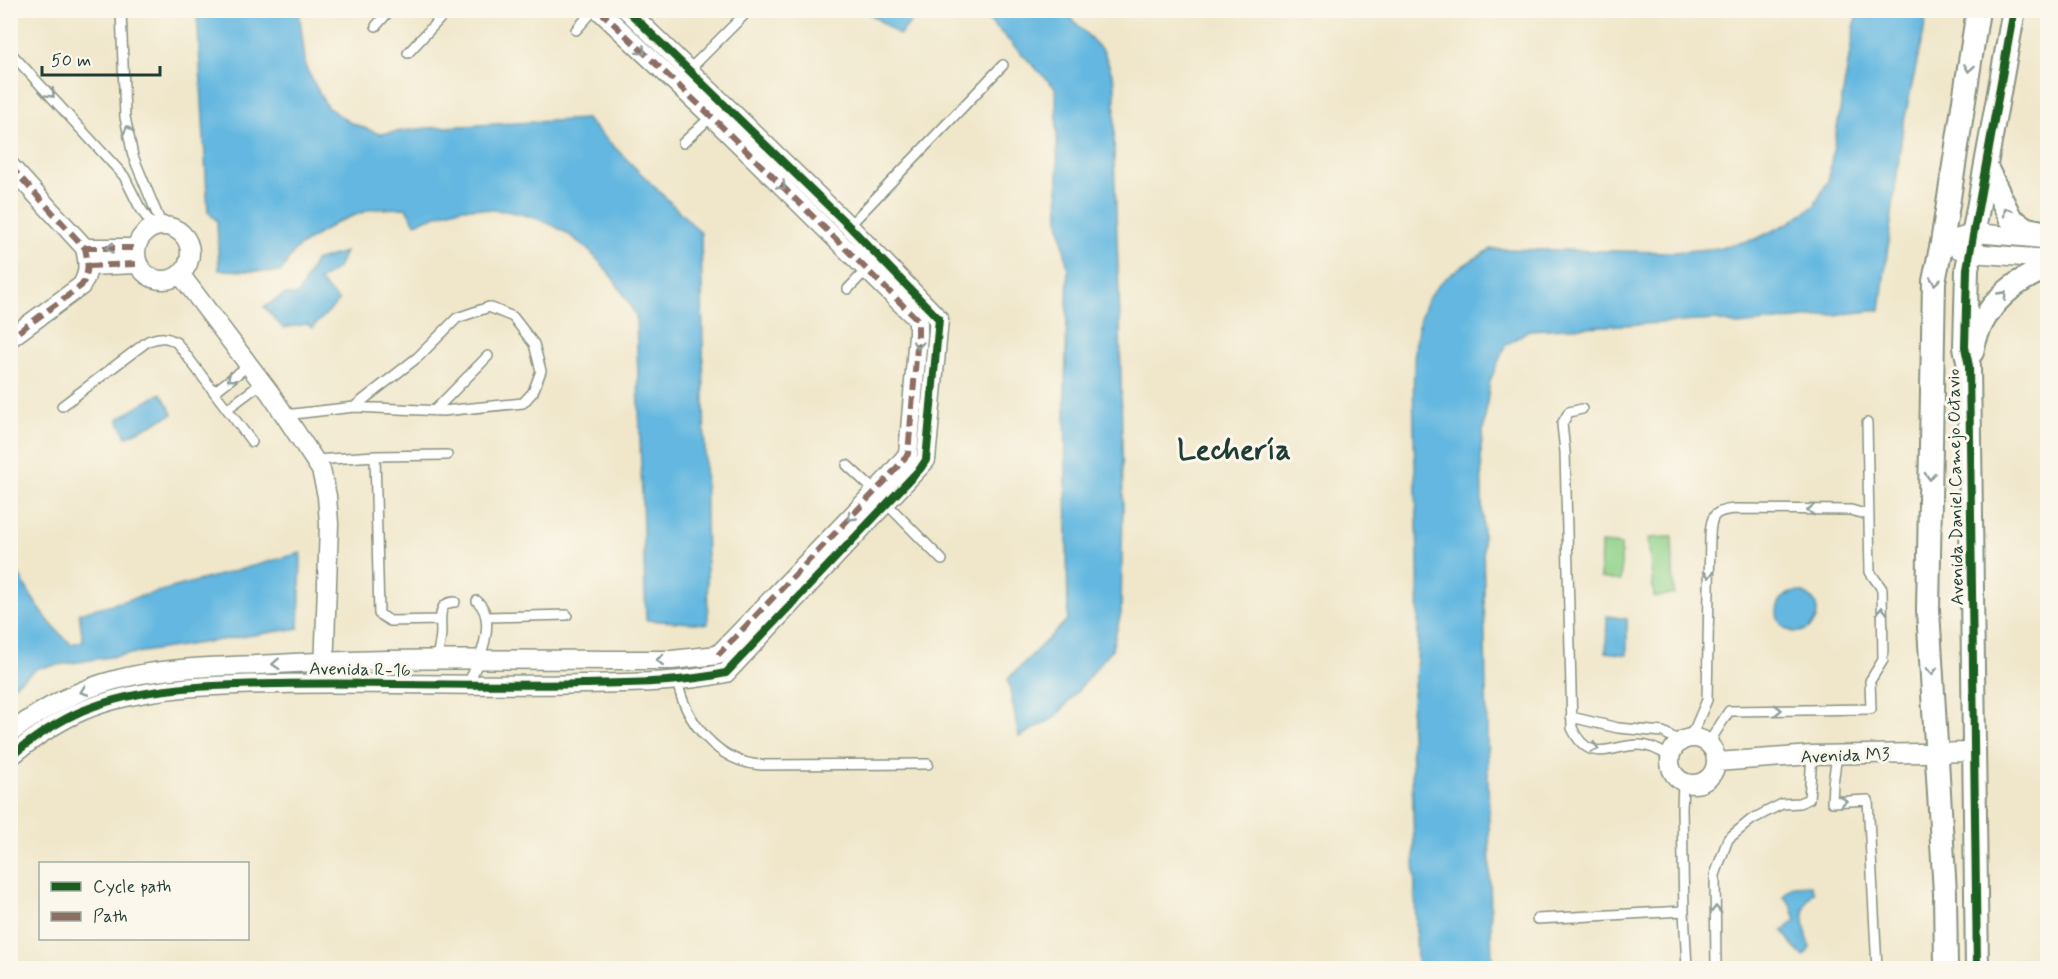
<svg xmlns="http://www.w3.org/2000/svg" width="2058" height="979" font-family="Mynerve,sans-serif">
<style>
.green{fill:#8ed189;stroke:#56875e;stroke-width:1.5}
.water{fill:#64b7e0;stroke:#427a8a;stroke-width:1.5}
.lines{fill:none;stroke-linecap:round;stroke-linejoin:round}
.service-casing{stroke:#889280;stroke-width:12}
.minor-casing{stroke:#889280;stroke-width:21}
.tertiary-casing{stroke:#889280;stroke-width:26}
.service{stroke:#fff;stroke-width:9}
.minor{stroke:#fff;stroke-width:18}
.tertiary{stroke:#fff;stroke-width:22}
.quiet{stroke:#8d6e63;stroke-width:6;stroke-dasharray:12 6;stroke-linecap:butt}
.cycleway-casing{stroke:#fbf7ec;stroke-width:11}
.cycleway{stroke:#1b5e20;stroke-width:8}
.oneway{stroke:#8f9e9a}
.labels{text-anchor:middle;stroke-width:6;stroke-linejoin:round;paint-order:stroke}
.street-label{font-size:18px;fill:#1f3d34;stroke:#fbf7ec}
.town-label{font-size:30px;font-weight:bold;fill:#1f3d34;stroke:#fbf7ec}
</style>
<rect width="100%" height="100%" fill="#fbf7ec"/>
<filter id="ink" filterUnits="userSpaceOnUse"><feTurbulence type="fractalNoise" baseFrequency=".0167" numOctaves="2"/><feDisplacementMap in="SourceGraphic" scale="12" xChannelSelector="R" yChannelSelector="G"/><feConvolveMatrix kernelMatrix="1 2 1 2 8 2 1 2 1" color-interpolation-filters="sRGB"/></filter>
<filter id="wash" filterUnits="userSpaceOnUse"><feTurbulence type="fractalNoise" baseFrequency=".008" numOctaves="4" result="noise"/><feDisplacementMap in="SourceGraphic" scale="24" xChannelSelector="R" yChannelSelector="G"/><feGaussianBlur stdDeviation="1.35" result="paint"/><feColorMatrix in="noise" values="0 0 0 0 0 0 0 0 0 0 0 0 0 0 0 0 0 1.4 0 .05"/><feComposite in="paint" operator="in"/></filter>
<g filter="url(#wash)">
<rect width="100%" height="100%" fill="#f0e7cb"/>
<path class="green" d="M1672,537L1674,594L1654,597L1648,538Z
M1601,543L1621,545V581L1600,578Z"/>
<path class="water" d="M197,11H299L306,68L327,107L351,123L380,134L427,128L586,119L701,233L708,624L646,620L636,316C605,257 565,216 496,210C486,210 473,207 463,208C447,210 430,218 415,223L406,208L372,209L337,222L297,248L280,272L219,270L217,221L208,212Z
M870,11V10L921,11L899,35L868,12Z
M980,11H1064L1104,52L1115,82L1114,157L1120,320L1123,503L1121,613L1112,649L1056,717L1019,737L1008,679L1068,619L1065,396L1068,269L1059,221L1056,89Z
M1857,11H1928L1903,126L1880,310L1738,325L1716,320L1529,330L1505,346L1490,381L1481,448L1492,968H1417L1411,733C1409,714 1413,698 1415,679C1417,663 1418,645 1418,629C1420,566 1416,502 1414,438C1414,400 1409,332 1428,299C1441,276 1469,262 1491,249L1674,252L1720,248L1756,239L1787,224L1814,206L1828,181Z
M345,252L338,268L319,281L339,301L312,328L307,324L283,328L264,307L284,295H298L315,261Z
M161,393L173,414L126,437L118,419Z
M301,553L299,628L38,668L11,687V560C28,592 44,621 71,644L83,641L79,613Z
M1777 612a20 20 0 1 1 40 0a20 20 0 1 1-40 0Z
M1607,616L1627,619V655L1606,652Z
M1811,885L1814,892C1797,909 1805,926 1810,948L1804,956C1793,950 1791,941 1783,931L1796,920L1791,905L1783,896L1792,886Z"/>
</g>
<g filter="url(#ink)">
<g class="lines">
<defs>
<path id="service" d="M121,10L125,117L133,156L162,226
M376,26L390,10
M576,30L594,10
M10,52L124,176L139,206L153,227
M408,53L448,10
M689,70L749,10
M683,143L714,114
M849,226L1003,65
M848,289L869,267
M214,392L249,365
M62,406L148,341C160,337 167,336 177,343L252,442
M227,409L262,383
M1582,409L1569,412L1562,424L1565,452L1572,728C1590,766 1611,745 1639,745C1650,745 1661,751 1670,757
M434,411L488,356
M285,415L354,407L443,411L523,403L533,392L541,371L534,344L513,317L489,307L457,318L418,357L354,407
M375,456L379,614L390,621L440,620
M315,460L375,456L447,455
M847,465L876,492
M885,502L942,560
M486,617L567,615
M436,661C438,652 441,641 441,632C441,620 437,602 455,602
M677,680C685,721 717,762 761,765L928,764
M467,685C478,665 499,620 477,601
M1571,717L1618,728L1663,732L1681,742
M1686,739L1695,728L1707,700L1710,535C1711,515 1714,511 1734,509L1851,510L1868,515
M1713,748V736L1729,711L1871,709L1870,681L1883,660L1882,589L1870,572L1867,423
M1837,755L1833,783L1832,802L1868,800L1877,968
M1684,911L1687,968
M1537,919L1684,911L1682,809L1683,782
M1716,968L1715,875L1728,839L1751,820L1768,811L1782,804L1799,803L1809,799L1812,755"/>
<path id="minor" d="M599,10L711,116L918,320V335L908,454L888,478L718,655
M627,10L849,226L939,319L926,460L726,673
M10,166L85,248C88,262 90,273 81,286L10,338
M136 253a27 27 0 1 1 54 0a27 27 0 1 1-54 0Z
M1942,243L1975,233L2043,239
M85,248H136
M1958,249L1971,253L2048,259
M88,266L138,264
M180,274L270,393L321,470L327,496L329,524L324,673
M10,733C42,709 76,690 115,680C167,666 223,667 277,664C408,657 540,660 672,660L718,655
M1670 761a23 23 0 1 1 46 0a23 23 0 1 1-46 0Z
M10,757C32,739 56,722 82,711C140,686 217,685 279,684C380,682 481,687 582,684C630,683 679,683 726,673
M1717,762L1812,755L1973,752"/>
<path id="tertiary" d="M1986,167L2011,219L2027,229L2048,233
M1972,352C1980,311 2009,282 2048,268
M1946,968L1945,893L1928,610L1934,281L1942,243L1978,10
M1977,968L1969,366L1965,347L1967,269L2014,10"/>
</defs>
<use href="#service" class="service-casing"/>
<use href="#minor" class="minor-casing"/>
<use href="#tertiary" class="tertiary-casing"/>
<use href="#service" class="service"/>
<use href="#minor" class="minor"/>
<use href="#tertiary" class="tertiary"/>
<path class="quiet" d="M599,10L711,116L918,320V335L908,454L888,478L718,655
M10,166L85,248C88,262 90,273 81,286L10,338
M85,248H136
M88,266L138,264"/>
<defs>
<path id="cycleway" d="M10,757C32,739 56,722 82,711C140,686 217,685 279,684C380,682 481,687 582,684C630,683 679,683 726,673L920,469L926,460L939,319L849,226L627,10
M1977,968L1969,366L1965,347L1967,269L2014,10"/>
</defs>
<use href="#cycleway" class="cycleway-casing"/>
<use href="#cycleway" class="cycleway"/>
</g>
<defs><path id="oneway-chevron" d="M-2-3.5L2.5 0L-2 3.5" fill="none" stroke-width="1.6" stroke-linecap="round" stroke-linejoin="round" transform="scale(1.5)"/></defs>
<g class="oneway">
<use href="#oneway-chevron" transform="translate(642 51) rotate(43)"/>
<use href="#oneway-chevron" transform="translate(1969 68) rotate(99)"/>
<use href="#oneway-chevron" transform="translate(51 94) rotate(47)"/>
<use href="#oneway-chevron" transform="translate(128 130) rotate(-102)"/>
<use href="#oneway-chevron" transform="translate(782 186) rotate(44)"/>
<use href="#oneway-chevron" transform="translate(2007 211) rotate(-121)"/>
<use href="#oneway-chevron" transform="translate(110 248) rotate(179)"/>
<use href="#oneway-chevron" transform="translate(1935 281) rotate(97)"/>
<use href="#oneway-chevron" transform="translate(2003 295) rotate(-46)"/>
<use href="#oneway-chevron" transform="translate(918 345) rotate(95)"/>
<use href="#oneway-chevron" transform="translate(231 378) rotate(142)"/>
<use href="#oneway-chevron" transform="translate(1930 476) rotate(91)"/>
<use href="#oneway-chevron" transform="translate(1811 510) rotate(-179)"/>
<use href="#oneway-chevron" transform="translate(851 517) rotate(134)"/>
<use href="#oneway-chevron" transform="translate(1709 574) rotate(91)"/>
<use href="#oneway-chevron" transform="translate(1882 611) rotate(-91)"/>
<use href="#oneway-chevron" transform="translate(660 660) rotate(180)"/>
<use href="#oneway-chevron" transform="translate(276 664) rotate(177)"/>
<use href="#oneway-chevron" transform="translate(1932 671) rotate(87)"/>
<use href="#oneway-chevron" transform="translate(84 691) rotate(160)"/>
<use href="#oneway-chevron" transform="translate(1778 710) rotate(-1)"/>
<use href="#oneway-chevron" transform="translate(1595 748) rotate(17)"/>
<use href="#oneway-chevron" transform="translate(1843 801) rotate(-3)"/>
<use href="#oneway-chevron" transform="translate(1716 910) rotate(-91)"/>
</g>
</g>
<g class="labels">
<g class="street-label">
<text transform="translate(1955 487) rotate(-91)" y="6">Avenida Daniel Camejo Octavio</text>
<text transform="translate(360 669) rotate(1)" y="6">Avenida R-16</text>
<text transform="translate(1845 755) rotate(-2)" y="6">Avenida M3</text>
</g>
<g class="town-label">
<text x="1234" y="459">Lechería</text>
</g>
</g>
<rect width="2058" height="979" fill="none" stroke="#fbf7ec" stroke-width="36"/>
<rect x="39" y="862" width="210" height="78" fill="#fbf7ec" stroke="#a3ada2" stroke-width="1.5"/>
<rect x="51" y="882" width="30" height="9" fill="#1b5e20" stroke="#a3ada2" stroke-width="1.5"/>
<text x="93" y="892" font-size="18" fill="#1f3d34">Cycle path</text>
<rect x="51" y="912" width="30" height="9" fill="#8d6e63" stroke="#a3ada2" stroke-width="1.5"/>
<text x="93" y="922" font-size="18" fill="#1f3d34">Path</text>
<path d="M42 66v9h118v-9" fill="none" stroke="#1f3d34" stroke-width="3"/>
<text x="51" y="66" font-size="18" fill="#1f3d34" stroke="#fbf7ec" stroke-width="4.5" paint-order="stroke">50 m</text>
</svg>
